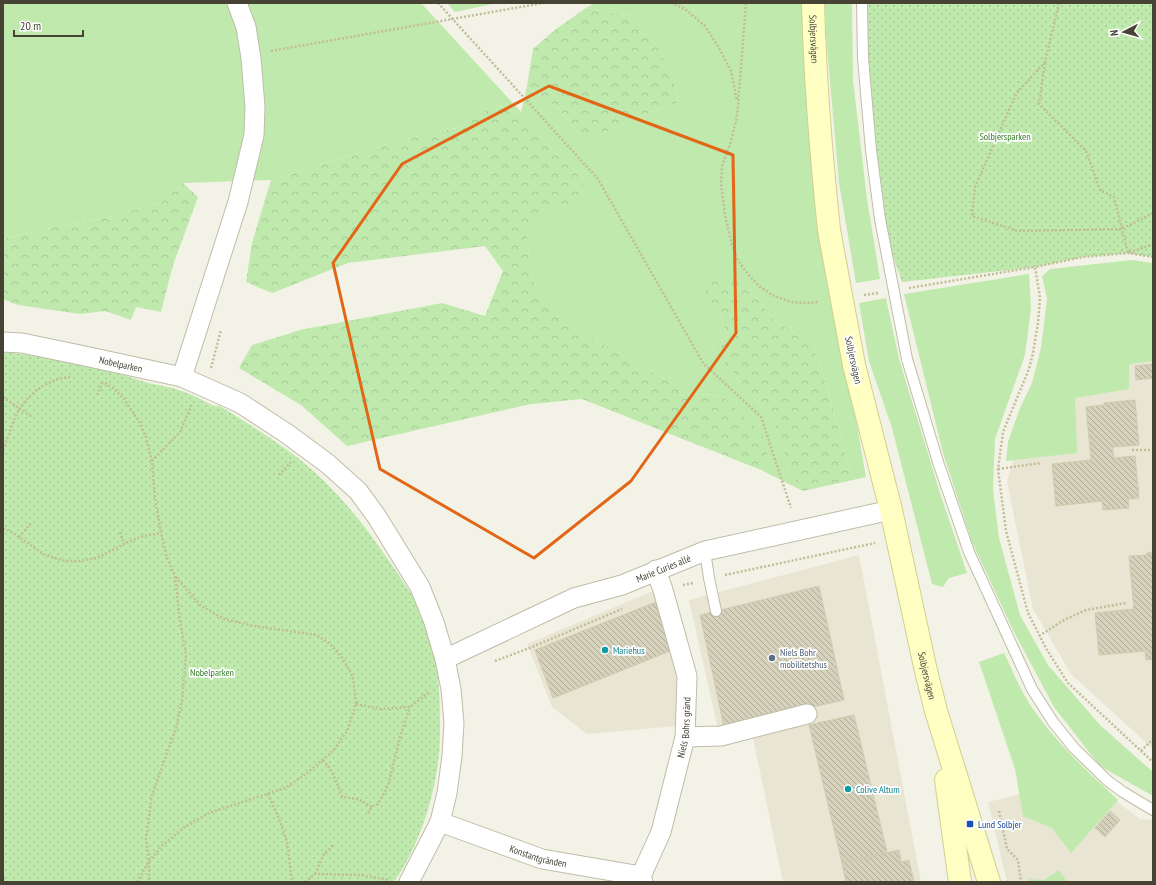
<svg xmlns="http://www.w3.org/2000/svg" width="1156" height="885" font-family="'PT Sans Narrow',sans-serif">
<style>
.residential{fill:#e8e6d3}
.green{fill:#c0e9ad}
.forest{fill:url(#forest-crowns)}
.park{fill:url(#park-dots)}
.building{fill:url(#building-back-hatch);stroke:#d0cbae}
.lines{fill:none;stroke-linecap:round;stroke-linejoin:round}
.lane-casing{stroke:#bfbda8;stroke-width:12}
.street-casing{stroke:#bfbda8;stroke-width:21}
.secondary-casing{stroke:#d2cf92;stroke-width:24}
.path{stroke:#c1bd98;stroke-width:2.5;stroke-dasharray:2 2;stroke-linecap:butt}
.lane{stroke:#fff;stroke-width:10}
.street{stroke:#fff;stroke-width:19}
.secondary{stroke:#ffffc4;stroke-width:22}
.lane-bridge-casing{stroke:#bfbda8;stroke-width:12;stroke-linecap:butt}
.secondary-bridge-casing{stroke:#d2cf92;stroke-width:24;stroke-linecap:butt}
.lane-bridge{stroke:#fff;stroke-width:10}
.secondary-bridge{stroke:#ffffc4;stroke-width:22}
.marked{fill:none;stroke:#e36616;stroke-width:3;stroke-linejoin:round}
.culture-dot{fill:#0f9aa8;stroke:#fff;stroke-width:1.5}
.service-dot{fill:#5c6f8a;stroke:#fff;stroke-width:1.5}
.transit-dot{fill:#1a4fb4;stroke:#fff;stroke-width:1.5}
.labels{text-anchor:middle;stroke-width:3.5;stroke-linejoin:round;paint-order:stroke}
.street-label{font-size:10px;fill:#464335;stroke:#fff}
.park-label{font-size:10px;fill:#327a26;stroke:#fff}
.culture-label{font-size:10px;fill:#0d838f;stroke:#fff;text-anchor:start}
.service-label{font-size:10px;fill:#4e5e75;stroke:#fff;text-anchor:start}
.transit-label{font-size:10px;fill:#164399;stroke:#fff;text-anchor:start}
</style>
<defs>
<pattern id="forest-crowns" width="20" height="18" patternUnits="userSpaceOnUse"><rect width="20" height="18" fill="#c0e9ad"/><path d="M2 6a3 3 0 1 1 6 0M12 15a3 3 0 1 1 6 0" fill="none" stroke="#a6c995"/></pattern>
<pattern id="park-dots" width="8" height="8" patternUnits="userSpaceOnUse"><rect width="8" height="8" fill="#c0e9ad"/><path d="M2 2h.1M6 6h.1" fill="none" stroke="#a6c995" stroke-width="1.8" stroke-linecap="round"/></pattern>
<pattern id="building-back-hatch" width="6" height="6" patternUnits="userSpaceOnUse"><rect width="6" height="6" fill="#d5d1ba"/><path d="M-1 5l2 2M0 0l6 6M5-1l2 2" fill="none" stroke="#afab98"/></pattern>
</defs>
<rect width="100%" height="100%" fill="#f3f2e6"/>
<path class="residential" d="M1153,348V749L1071,674L1033,609L1007,482L1039,368Z
M859,555L921,882H783L753,738L722,747L689,600Z
M653,591L677,653L676,726L587,734L552,707L527,644Z
M1086,778L1140,819L1153,820V882H1007L988,802Z"/>
<path class="green" d="M3,3H421L521,112L527,86L558,108L585,140L615,128L636,118L678,102L674,77L658,48L632,16L586,8L595,3H804L806,90L814,182L866,477L853,480L823,373L812,343L775,321L746,283L703,298L721,313L727,338L710,347L740,381L773,420L792,476L803,491L761,470L765,463L722,396L689,393L596,340L559,315L532,279L527,235L541,207L568,205L584,178L553,151L521,113L497,105L461,127L397,141L271,180L183,183L162,202L114,216L45,229L3,239Z
M447,3H497L455,12Z
M825,3H852L853,80L867,199L880,279L856,283L839,183L826,36Z
M1132,260L1153,263V361L1129,364V389L1075,398L1077,453L1006,461L1008,442L1020,408L1032,383L1041,348L1047,299L1042,276L1050,269Z
M1029,274L1031,308L1025,355L995,439L993,489L999,538L1020,615L1048,665L1100,725L1153,772V796L1100,766L1054,707L1013,630L972,542L943,453L904,294Z
M886,298L899,359L940,493L967,573L949,578L943,587L932,584L892,428L869,361L859,303Z
M1004,653C1012,669 1019,687 1029,703C1053,740 1086,770 1118,800L1071,853L1052,828L1023,816L1015,769L979,662Z
M1059,870L1067,882H1030L1029,879L1044,880Z"/>
<path class="forest" d="M586,8L632,16L658,48L674,77L678,102L636,118L615,128L585,140L558,108L527,86L533,49L556,29Z
M496,105L521,113L553,151L584,178L581,193L568,205L541,208L527,235L532,279L559,315L596,340L689,393L722,396L762,434L767,453L765,463L761,470L582,399L531,404L347,446L301,405L239,368L252,345L300,330L442,303L485,316L503,271L485,246L348,263L272,293L246,282L252,243L271,180L397,141L461,127Z
M183,183L198,197L173,265L161,312L136,307L131,320L105,311L80,314L18,305L3,299V239L45,229L114,216L162,202Z
M720,278L734,279L746,283L775,321L812,343L823,373L853,480L803,491L792,476L773,420L740,381L710,347L727,338L721,313L703,298L709,284Z"/>
<path class="park" d="M862,3H1153V257L1128,253L1083,257L1035,267L902,282L880,219Z
M3,352L49,357L102,368L148,383L173,388L192,395L216,407L218,405C244,421 270,437 294,455C331,483 361,520 387,558C398,574 409,589 418,606C424,618 430,636 433,649C440,674 440,708 440,734C440,781 422,843 394,882H3Z"/>
<path class="building" d="M1153,364V378L1136,380L1135,366Z
M1135,400L1139,445L1113,447V452L1114,458L1135,456L1139,498L1128,499L1129,508L1103,510L1102,501L1056,506L1052,464L1091,460L1086,407L1104,405V403Z
M1153,552V659L1146,660L1145,651L1099,655L1095,613L1134,609L1129,556L1147,555V553Z
M819,586L844,700L724,727L700,615Z
M656,602L675,649L553,698L535,650Z
M854,715L887,852L842,863L809,725Z
M1110,811L1120,820L1105,837L1095,828Z
M899,850L901,862L909,860L914,882H846L842,863Z"/>
<g class="lines">
<defs>
<path id="lane" d="M862,3L863,58L871,150L880,219
M907,359L938,462L969,552L1032,689L1053,722L1074,748L1108,781L1123,792L1153,810
M705,551L709,578L716,611"/>
<g id="street">
<path id="s1" d="M3,342L22,343L80,355L182,377L240,403L286,433L328,464L358,491L377,517L420,587L434,622L445,659L451,689L454,723L452,756L447,793L440,822L409,882"/>
<path d="M182,377L238,202L254,135L255,107L251,58L246,27L237,3"/>
<path id="s2" d="M445,659L574,598L622,585L705,551L891,510"/>
<path d="M685,737L721,736L807,714"/>
<path id="s3" d="M440,822L542,859L641,876"/>
<path id="s4" d="M643,882L641,876L661,832L685,737L687,676L663,590L656,570"/>
</g>
<g id="secondary">
<path id="s5" d="M813,3C815,79 821,154 829,230"/>
<path id="s6" d="M854,365L891,510L926,671L936,711L989,882"/>
<path d="M946,780L960,882"/>
</g>
</defs>
<use href="#lane" class="lane-casing"/>
<use href="#street" class="street-casing"/>
<use href="#secondary" class="secondary-casing"/>
<path class="path" d="M438,3L598,179L703,363L761,417L791,508
M671,3L685,9L705,26L719,48L731,71L737,101
M746,3L737,117L731,141L722,166L721,184L725,215L732,245L737,259L747,273L759,286L772,295L791,302L805,303L819,302
M1059,3L1045,62L1016,94L975,187L972,216L1018,231L1122,229L1153,213
M271,51L543,3
M1045,63L1039,104L1086,151L1100,190L1114,197L1128,253L1153,244
M1153,257L1128,253L1083,257L1035,267L1040,298L1038,323L1033,353L1029,369L1003,432L998,469L1006,531L1028,613L1047,650L1068,683L1153,762
M909,288L1035,267
M864,295L878,293
M211,368L221,330
M105,383L114,389L124,399L140,423L146,437L152,462L155,498L161,533L167,558L175,576L180,621L186,654L182,701L176,728L152,795L146,839L149,861V882
M97,395L103,381
M3,397L32,417
M3,450C7,440 10,430 14,420C23,397 46,378 72,377
M1132,450H1153
M152,461L180,432L192,404
M998,469L1041,463
M279,475L291,462
M3,529L10,531L45,555L65,561H80L97,558L124,544L140,537L161,533
M120,532L124,544
M19,537L31,523
M725,575L875,543
M683,585L693,583
M1039,636L1064,620L1086,610L1126,603
M495,661L532,647L622,609
M356,704L381,709L410,707L429,692
M1141,751L1153,739
M323,760C333,771 337,783 342,797L358,799L372,807
M268,794L280,821L287,842L292,882
M999,811L1007,849L1018,860L1021,882
M368,813L372,807L378,804L388,786L400,737L410,707
M315,874L324,854L333,845
M3,878L6,882
M137,882L149,861L162,846L183,828L209,813L285,788L306,774L333,751L347,731L356,704L353,677L343,659L331,645L317,635L254,626L224,619L200,605L175,576
M305,882L315,874L361,875L389,880"/>
<use href="#lane" class="lane"/>
<use href="#street" class="street"/>
<use href="#secondary" class="secondary"/>
<defs>
<path id="lane-bridge" d="M880,219L907,359"/>
<path id="secondary-bridge" d="M829,230L854,365"/>
</defs>
<use href="#lane-bridge" class="lane-bridge-casing"/>
<use href="#secondary-bridge" class="secondary-bridge-casing"/>
<use href="#lane-bridge" class="lane-bridge"/>
<use href="#secondary-bridge" class="secondary-bridge"/>
</g>
<path class="marked" d="M549,86L733,155L736,333L631,481L534,558L380,469L333,263L402,164Z"/>
<g class="culture-dot">
<circle cx="605" cy="650" r="4"/>
<circle cx="848" cy="789" r="4"/>
</g>
<circle class="service-dot" cx="772" cy="658" r="4"/>
<rect class="transit-dot" x="966" y="820" width="8" height="8" rx="2"/>
<g class="labels">
<g class="street-label">
<text dy="4" stroke="none"><textPath href="#s5" startOffset="36">Solbjersvägen</textPath></text>
<text transform="translate(854 360) rotate(78)" y="4">Solbjersvägen</text>
<text dy="4" stroke="none"><textPath href="#s1" startOffset="120">Nobelparken</textPath></text>
<text dy="4" stroke="none"><textPath href="#s2" startOffset="237">Marie Curies allé</textPath></text>
<text dy="4" stroke="none"><textPath href="#s6" startOffset="319">Solbjersvägen</textPath></text>
<text dy="4" stroke="none"><textPath href="#s4" startOffset="162">Niels Bohrs gränd</textPath></text>
<text dy="4" stroke="none"><textPath href="#s3" startOffset="104">Konstantgränden</textPath></text>
</g>
<g class="park-label">
<text x="1005" y="140">Solbjersparken</text>
<text x="212" y="676">Nobelparken</text>
</g>
<g class="culture-label">
<text x="613" y="654">Mariehus</text>
<text x="856" y="793">Colive Altum</text>
</g>
<g class="service-label">
<text x="780" y="656">Niels Bohr<tspan x="780" dy="12">mobilitetshus</tspan></text>
</g>
<g class="transit-label">
<text x="978" y="828">Lund Solbjer</text>
</g>
</g>
<rect width="1156" height="885" fill="none" stroke="#464335" stroke-width="8"/>
<g transform="translate(1124 32) rotate(264)" stroke="#ffffff" stroke-width="3" paint-order="stroke">
<path d="M0-3L7 15L0 10L-7 15Z" fill="#464335"/>
<text y="-6" font-size="11" font-weight="bold" text-anchor="middle" fill="#464335">N</text>
</g>
<path d="M14 30v6h69v-6" fill="none" stroke="#464335" stroke-width="2"/>
<text x="20" y="30" font-size="12" fill="#464335" stroke="#ffffff" stroke-width="3" paint-order="stroke">20 m</text>
</svg>
